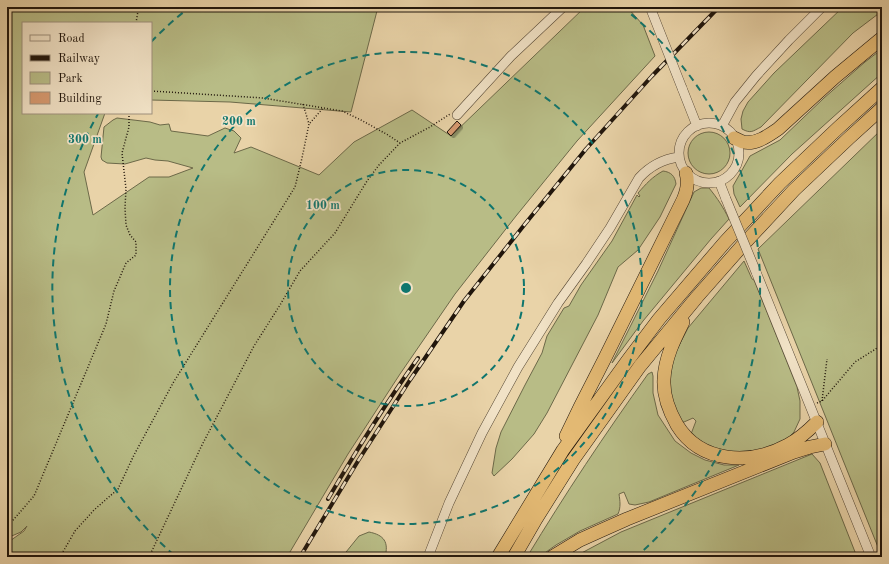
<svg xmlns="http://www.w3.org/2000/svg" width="889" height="564" font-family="'Old Standard TT',serif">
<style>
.green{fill:#b8bc86;stroke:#6c6949}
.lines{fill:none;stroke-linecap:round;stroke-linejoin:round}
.stream{stroke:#68776c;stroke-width:2.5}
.building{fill:#d6996f;stroke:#21160c;filter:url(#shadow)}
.minor-casing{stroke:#534533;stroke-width:10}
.highway-casing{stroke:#21160c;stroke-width:14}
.path{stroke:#21160c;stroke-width:1.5;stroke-dasharray:1 2;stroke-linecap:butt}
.minor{stroke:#f1e2c6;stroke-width:9}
.highway{stroke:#e4ba74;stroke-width:13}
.rail-casing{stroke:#21160c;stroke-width:4}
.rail{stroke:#f1e2c6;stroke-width:2.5;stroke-dasharray:8;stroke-linecap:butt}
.minor-bridge-casing{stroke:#534533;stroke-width:10;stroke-linecap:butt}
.minor-bridge{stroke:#f1e2c6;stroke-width:9}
.ring{fill:none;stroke:#0f766e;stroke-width:2;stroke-dasharray:7 5}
.centre{fill:#0f766e;stroke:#f1e2c6;stroke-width:2}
.ring-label{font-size:12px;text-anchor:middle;font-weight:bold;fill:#0f766e;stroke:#f1e2c6;stroke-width:3.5;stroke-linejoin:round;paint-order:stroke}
</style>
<defs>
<filter id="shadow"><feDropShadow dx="2.5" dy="2.5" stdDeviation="0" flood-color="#0004"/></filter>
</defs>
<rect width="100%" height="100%" fill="#e9d3a8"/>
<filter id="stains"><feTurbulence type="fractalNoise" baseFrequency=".005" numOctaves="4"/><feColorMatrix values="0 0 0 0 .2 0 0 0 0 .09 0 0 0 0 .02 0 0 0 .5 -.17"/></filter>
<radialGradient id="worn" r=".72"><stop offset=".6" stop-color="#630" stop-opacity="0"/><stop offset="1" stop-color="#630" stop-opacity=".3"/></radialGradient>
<path class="green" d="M7,7H378L351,112L230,102L151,100V23H23V113H105L84,172L93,215L149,177H169L193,168L168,161L155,160L146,158L125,164L107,163L102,160L101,157L104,127L113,120L117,118L150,122L160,125L169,124L171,131L208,136L225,128L234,131L241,138L234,153L251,147L319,175L354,142L412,110L451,136L585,7H627L643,25L655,56L577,141L516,216L455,294L400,374L348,454L287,557H7V543L24,531L27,526L21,532L7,538V510L8,509L7,508Z
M843,7H882V11L853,33L761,127C753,131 751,134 742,129L741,119L743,111L748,102L774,73Z
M882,49V73L792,154L740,207L734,194L733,186L750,156L780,140L824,98L865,62Z
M882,129V557L758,249Z
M688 153a21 21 0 1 1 42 0a21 21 0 1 1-42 0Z
M663,171C671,172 675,176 676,184L660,217L638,250L618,267L598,315L547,413L534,434L512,459L494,476L492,473L496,448L501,432L525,385L542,353L547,336L564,308L569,306L581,285L612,241L637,195L639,197L640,196L638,193C646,184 652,177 663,171Z
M701,188H709C718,199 723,207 729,219L711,239L643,321L612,363L658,271L694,192Z
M744,261L752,279L754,280L797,387L800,401V419L794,432L786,440L769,448L745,454L714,450L691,434L696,421L693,418L684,422L680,421L669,397L670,377L673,357L688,328Z
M652,372L653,376V393L658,415L675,441L691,453L705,460L724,465H739L649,502L635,505L629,504L624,492L619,494C620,501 621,507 618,514L580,531L556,545L539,557H527C565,494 605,434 648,374Z
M812,454L820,463L857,557H574L621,532Z
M369,532C384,535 389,542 385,557H342L359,536Z"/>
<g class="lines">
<path class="stream" d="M881,557L882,556"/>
</g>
<path class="building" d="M457,121L461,125L451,136L447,132Z"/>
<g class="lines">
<defs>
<path id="minor" d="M682,88L697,126
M457,115L511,56L563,7
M679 153a30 30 0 1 1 60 0a30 30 0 1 1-60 0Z
M722,126L735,102L756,76L789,40L822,7
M719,181L726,199
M756,272L871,557
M428,557L449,503L482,433L518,367L558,303L586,264L610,228L639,178C650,166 663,159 679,157"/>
<path id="highway" d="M734,138C737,139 740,141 743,142C755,145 768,136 778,129L835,77L882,38
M683,322C674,340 665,358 664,379C663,395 669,411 677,425C701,464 751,465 788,445C799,439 808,431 817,422
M566,436L580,407L605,358L683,200C687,191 689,183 686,173
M498,557L563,450L628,360L659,319L725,242L780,183L838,128L882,88
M514,557L536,519L573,460L640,366L673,326L697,297L741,247L794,190L849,138L882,108
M552,557L580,540L600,531L627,519L794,452L810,447L825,444"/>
</defs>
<use href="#minor" class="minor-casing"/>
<use href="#highway" class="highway-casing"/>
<path class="path" d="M136,23L138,11L140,7
M151,91L263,98L342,111L361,120L388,135L400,143L430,127L450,114
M310,123L323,108
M822,401L827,359
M817,403L822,401L855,362L882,345
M7,527L34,496L106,324L114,291L126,263L136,255V242L130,235L126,225L125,208L126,189L122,153L129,127V113
M60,557L75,531L94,510L118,489L134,455L173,383L295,187L302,158L309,124L303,104
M149,557L202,445L254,346L280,305L300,271L335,233L367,181L379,165L400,143"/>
<use href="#minor" class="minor"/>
<use href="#highway" class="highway"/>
<defs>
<path id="rail" d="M328,499C356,451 386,403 418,358
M300,557L358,461L410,380L464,301L525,224L586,149L652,76L719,7"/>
</defs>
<use href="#rail" class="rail-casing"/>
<use href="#rail" class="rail"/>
<defs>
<path id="minor-bridge" d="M650,7L682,88
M726,199L756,272"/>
</defs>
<use href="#minor-bridge" class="minor-bridge-casing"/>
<use href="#minor-bridge" class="minor-bridge"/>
</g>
<g class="ring">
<circle cx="406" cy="288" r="118"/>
<circle cx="406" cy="288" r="236"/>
<path d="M174 555A354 354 0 0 1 98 114M151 42A354 354 0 0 1 190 7M622 7A354 354 0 0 1 638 555"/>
</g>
<circle cx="406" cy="288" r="6" class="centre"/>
<g class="ring-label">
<text x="239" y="125">200 m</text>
<text x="85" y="143">300 m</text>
<text x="323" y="209">100 m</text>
</g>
<rect width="889" height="564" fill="none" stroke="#e9d3a8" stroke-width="24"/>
<rect x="8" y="8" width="873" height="548" fill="none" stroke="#21160c" stroke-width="2"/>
<rect x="12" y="12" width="865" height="540" fill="none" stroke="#21160c"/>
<rect x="22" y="22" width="130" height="92" fill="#f1e2c6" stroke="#9e907c"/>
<rect x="30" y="35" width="20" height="6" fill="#f1e2c6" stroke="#9e907c"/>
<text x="58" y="42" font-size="12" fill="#21160c">Road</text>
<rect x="30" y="55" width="20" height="6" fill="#21160c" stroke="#9e907c"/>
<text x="58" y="62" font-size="12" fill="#21160c">Railway</text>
<rect x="30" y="72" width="20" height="12" fill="#b8bc86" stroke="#9e907c"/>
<text x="58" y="82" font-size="12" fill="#21160c">Park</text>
<rect x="30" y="92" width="20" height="12" fill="#d6996f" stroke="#9e907c"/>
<text x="58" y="102" font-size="12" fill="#21160c">Building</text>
<rect width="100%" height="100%" filter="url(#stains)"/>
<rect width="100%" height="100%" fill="url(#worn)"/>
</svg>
